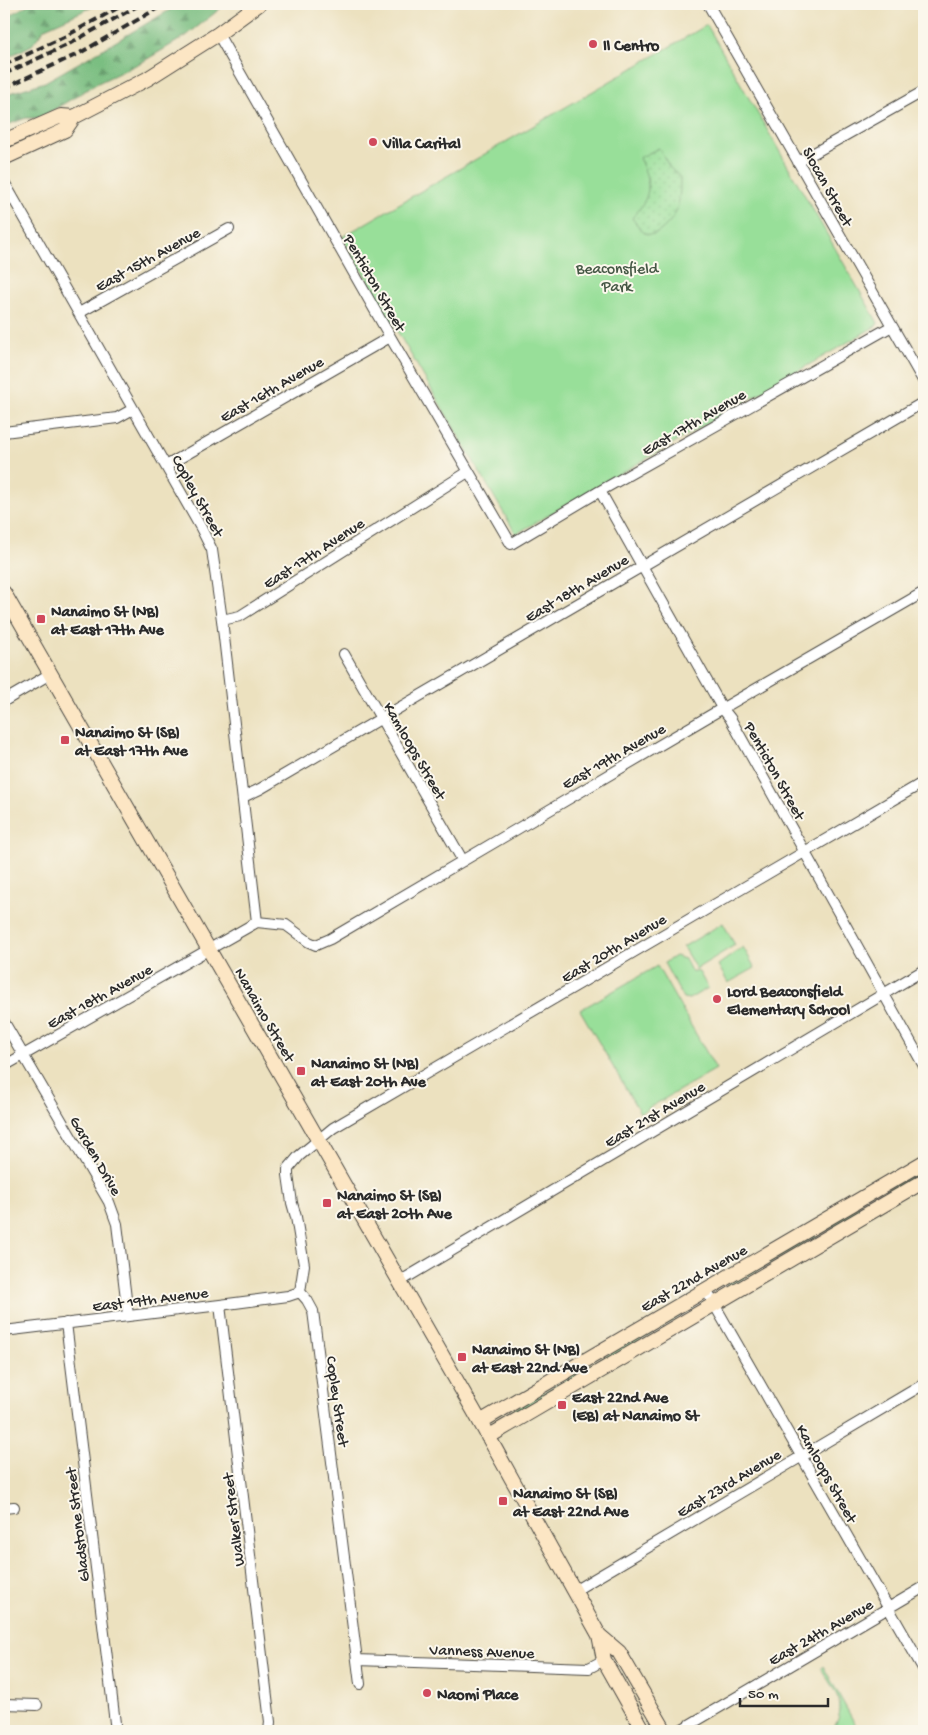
<svg xmlns="http://www.w3.org/2000/svg" width="928" height="1735" font-family="'Gochi Hand',sans-serif">
<style>
.green{fill:#98df99;stroke:#628562}
.forest{fill:url(#forest-firs);stroke:#527456}
.garden{fill:url(#garden-dots);stroke:#628562}
.lines{fill:none;stroke-linecap:round;stroke-linejoin:round}
.street-casing{stroke:#484641;stroke-width:12}
.secondary-casing{stroke:#484641;stroke-width:16}
.street{stroke:#fff;stroke-width:10}
.secondary{stroke:#fce6c4;stroke-width:14}
.rail{stroke:#2b2b2b;stroke-width:4;stroke-dasharray:8 4;stroke-linecap:butt}
.poi-dot{fill:#d1495b;stroke:#fbf7ec;stroke-width:2}
.labels{text-anchor:middle;stroke-width:4;stroke-linejoin:round;paint-order:stroke}
.poi-label{font-size:16px;font-weight:bold;fill:#2b2b2b;stroke:#fbf7ec;text-anchor:start}
.street-label{font-size:16px;fill:#2b2b2b;stroke:#fbf7ec}
.park-label{font-size:16px;fill:#465846;stroke:#fbf7ec}
</style>
<defs>
<pattern id="forest-firs" width="22" height="20" patternUnits="userSpaceOnUse" patternTransform="scale(1.25)"><rect width="22" height="20" fill="#7abe81"/><path d="M5 1l3.5 6h-7zM16 11l3.5 6h-7z" fill="#649b6a"/></pattern>
<pattern id="garden-dots" width="8" height="8" patternUnits="userSpaceOnUse" patternTransform="scale(1.25)"><rect width="8" height="8" fill="#98df99"/><path d="M2 2h.1M6 6h.1" fill="none" stroke="#83c084" stroke-width="1.8" stroke-linecap="round"/></pattern>
</defs>
<rect width="100%" height="100%" fill="#fbf7ec"/>
<filter id="ink" filterUnits="userSpaceOnUse"><feTurbulence type="fractalNoise" baseFrequency=".02" numOctaves="2"/><feDisplacementMap in="SourceGraphic" scale="10" xChannelSelector="R" yChannelSelector="G"/><feConvolveMatrix kernelMatrix="1 2 1 2 8 2 1 2 1" color-interpolation-filters="sRGB"/></filter>
<filter id="wash" filterUnits="userSpaceOnUse"><feTurbulence type="fractalNoise" baseFrequency=".0096" numOctaves="4" result="noise"/><feDisplacementMap in="SourceGraphic" scale="20" xChannelSelector="R" yChannelSelector="G"/><feGaussianBlur stdDeviation="1.12" result="paint"/><feColorMatrix in="noise" values="0 0 0 0 0 0 0 0 0 0 0 0 0 0 0 0 0 1.4 0 .05"/><feComposite in="paint" operator="in"/></filter>
<g filter="url(#wash)">
<rect width="100%" height="100%" fill="#ece1bf"/>
<path class="green" d="M707,25L878,323L876,326L516,534L342,237Z
M723,923L735,945L696,969L683,947Z
M743,947L755,968L728,983L718,965Z
M675,956L685,959L691,971L699,972L708,988L689,999L683,998L664,963Z
M657,966L716,1069L640,1113L580,1010Z
M924,1167V1175L726,1289V1284Z
M693,1305L695,1308L509,1418L508,1417V1413Z
M823,1666L859,1731H832C849,1704 835,1693 821,1668Z"/>
<path class="forest" d="M29,4H99L45,28L32,45L4,59V19Z
M180,4H226L186,36L144,61L98,83L40,118H26L4,126V95L45,82L103,49Z"/>
<path class="garden" d="M659,148L670,168L680,177C680,201 680,215 660,231C657,234 650,236 645,233C641,231 636,223 632,218C652,196 652,184 639,158Z"/>
</g>
<g filter="url(#ink)">
<g class="lines">
<defs>
<path id="street" d="M708,4L924,382
M218,34L385,328L511,544L600,491L892,326
M798,162L924,91
M4,182L201,528L212,550L222,620L257,922
M79,313L229,229
M4,432L117,418L133,409
M166,466L390,337
M600,491L722,708L730,718L924,1066
M222,620L240,616L468,472
M344,654L463,861
M4,701L50,674
M243,797L260,789C482,661 702,530 924,402
M4,1022L109,1202L117,1224L128,1315
M4,1066L257,922L286,925L309,942L316,945L330,939L711,715L924,592
M399,1282L924,970
M706,1290L924,1670
M300,1292L304,1265L296,1217L292,1203L288,1175V1169L299,1156L333,1128L924,782
M300,1292L307,1300L313,1311L360,1684
M220,1305L270,1722L269,1731
M66,1323L115,1723
M4,1331L220,1305L288,1296L300,1292
M4,1508L14,1507
M574,1591L924,1384
M357,1660L589,1668L604,1660
M4,1704L37,1705
M679,1731L924,1587"/>
<path id="secondary" d="M4,141L61,116L74,117
M4,158L65,130L74,117L147,79L218,34L259,4
M4,593L474,1411L599,1635L604,1660L644,1731
M480,1422L924,1162
M488,1437L924,1181
M599,1635L619,1652L665,1731"/>
</defs>
<use href="#street" class="street-casing"/>
<use href="#secondary" class="secondary-casing"/>
<use href="#street" class="street"/>
<use href="#secondary" class="secondary"/>
<path class="rail" d="M4,65L66,36L125,4
M4,74L67,45L141,4
M4,88L80,53L165,4"/>
</g>
</g>
<g class="poi-dot">
<circle cx="593" cy="44" r="5"/>
<circle cx="373" cy="142" r="5"/>
<rect x="36" y="614" width="10" height="10" rx="2.5"/>
<rect x="60" y="735" width="10" height="10" rx="2.5"/>
<circle cx="717" cy="999" r="5"/>
<rect x="296" y="1066" width="10" height="10" rx="2.5"/>
<rect x="322" y="1198" width="10" height="10" rx="2.5"/>
<rect x="457" y="1352" width="10" height="10" rx="2.5"/>
<rect x="557" y="1400" width="10" height="10" rx="2.5"/>
<rect x="498" y="1496" width="10" height="10" rx="2.5"/>
<circle cx="427" cy="1693" r="5"/>
</g>
<g class="labels">
<g class="poi-label">
<text x="603" y="50">Il Centro</text>
<text x="383" y="148">Villa Carital</text>
<text x="51" y="616">Nanaimo St (NB)<tspan x="51" dy="18">at East 17th Ave</tspan></text>
<text x="75" y="737">Nanaimo St (SB)<tspan x="75" dy="18">at East 17th Ave</tspan></text>
<text x="727" y="996">Lord Beaconsfield<tspan x="727" dy="18">Elementary School</tspan></text>
<text x="311" y="1068">Nanaimo St (NB)<tspan x="311" dy="18">at East 20th Ave</tspan></text>
<text x="337" y="1200">Nanaimo St (SB)<tspan x="337" dy="18">at East 20th Ave</tspan></text>
<text x="472" y="1354">Nanaimo St (NB)<tspan x="472" dy="18">at East 22nd Ave</tspan></text>
<text x="572" y="1402">East 22nd Ave<tspan x="572" dy="18">(EB) at Nanaimo St</tspan></text>
<text x="513" y="1498">Nanaimo St (SB)<tspan x="513" dy="18">at East 22nd Ave</tspan></text>
<text x="437" y="1699">Naomi Place</text>
</g>
<g class="street-label">
<text transform="translate(829 186) rotate(61)" y="6">Slocan Street</text>
<text transform="translate(147 258) rotate(-29)" y="6">East 15th Avenue</text>
<text transform="translate(376 282) rotate(60)" y="6">Penticton Street</text>
<text transform="translate(271 388) rotate(-30)" y="6">East 16th Avenue</text>
<text transform="translate(693 421) rotate(-30)" y="6">East 17th Avenue</text>
<text transform="translate(199 495) rotate(61)" y="6">Copley Street</text>
<text transform="translate(313 552) rotate(-33)" y="6">East 17th Avenue</text>
<text transform="translate(576 587) rotate(-31)" y="6">East 18th Avenue</text>
<text transform="translate(416 750) rotate(60)" y="6">Kamloops Street</text>
<text transform="translate(613 755) rotate(-30)" y="6">East 19th Avenue</text>
<text transform="translate(776 770) rotate(61)" y="6">Penticton Street</text>
<text transform="translate(613 947) rotate(-31)" y="6">East 20th Avenue</text>
<text transform="translate(99 995) rotate(-29)" y="6">East 18th Avenue</text>
<text transform="translate(266 1014) rotate(60)" y="6">Nanaimo Street</text>
<text transform="translate(654 1113) rotate(-31)" y="6">East 21st Avenue</text>
<text transform="translate(97 1155) rotate(60)" y="6">Garden Drive</text>
<text transform="translate(693 1277) rotate(-30)" y="6">East 22nd Avenue</text>
<text transform="translate(150 1298) rotate(-7)" y="6">East 19th Avenue</text>
<text transform="translate(339 1401) rotate(82)" y="6">Copley Street</text>
<text transform="translate(828 1473) rotate(61)" y="6">Kamloops Street</text>
<text transform="translate(728 1482) rotate(-31)" y="6">East 23rd Avenue</text>
<text transform="translate(232 1520) rotate(-97)" y="6">Walker Street</text>
<text transform="translate(76 1525) rotate(-97)" y="6">Gladstone Street</text>
<text transform="translate(820 1631) rotate(-30)" y="6">East 24th Avenue</text>
<text transform="translate(482 1650) rotate(2)" y="6">Vanness Avenue</text>
</g>
<g class="park-label">
<text x="617" y="273">Beaconsfield<tspan x="617" dy="18">Park</tspan></text>
</g>
</g>
<rect width="928" height="1735" fill="none" stroke="#fbf7ec" stroke-width="20"/>
<path d="M740 1698v8h88v-8" fill="none" stroke="#2b2b2b" stroke-width="2.5"/>
<text x="748" y="1698" font-size="15" fill="#2b2b2b" stroke="#fbf7ec" stroke-width="4" paint-order="stroke">50 m</text>
</svg>
